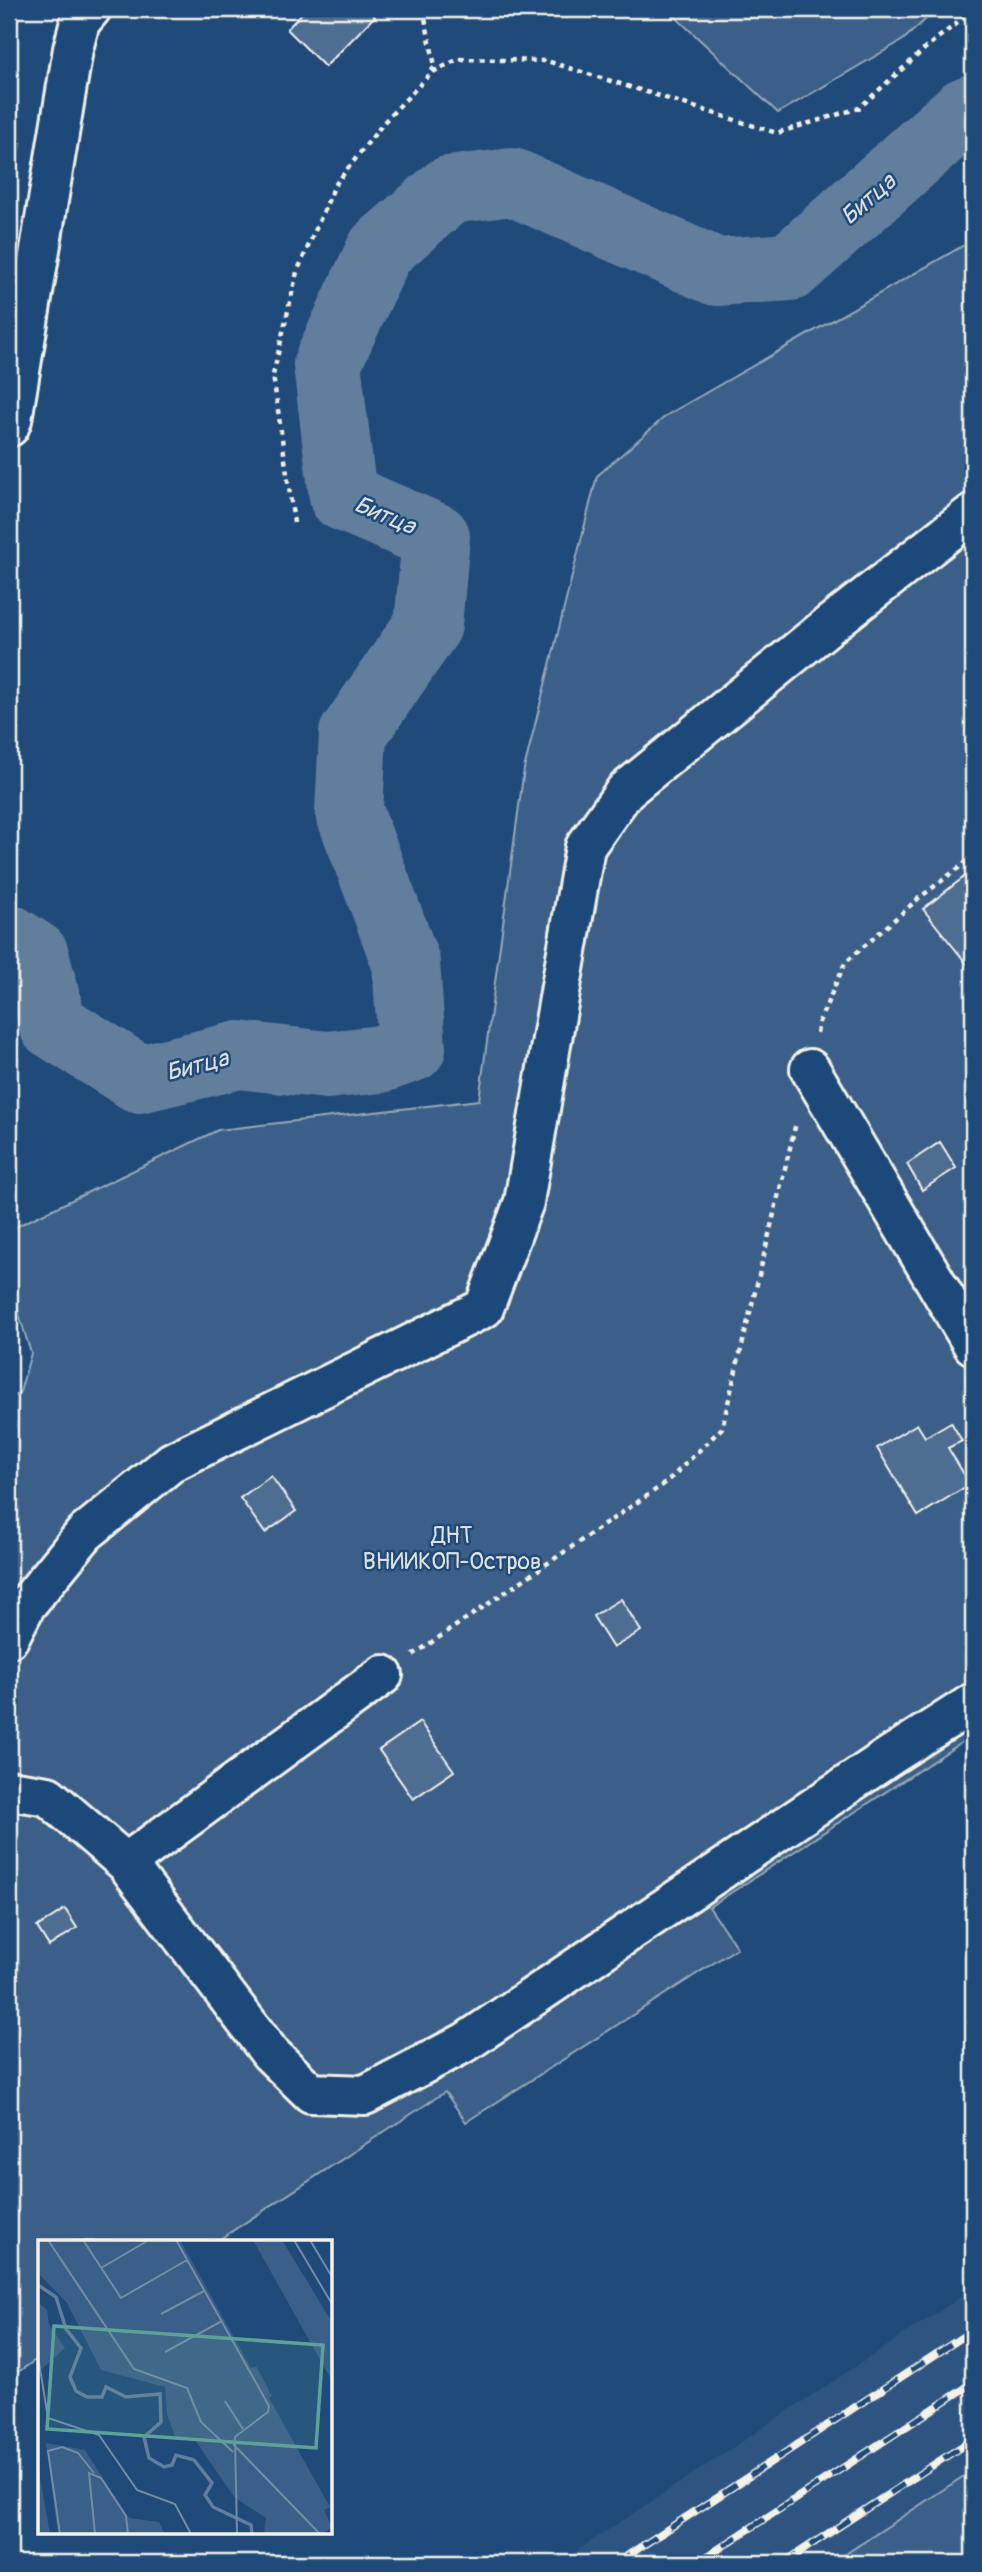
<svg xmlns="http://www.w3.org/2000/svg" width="982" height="2572" font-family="Pangolin,sans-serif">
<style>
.built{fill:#2d5581}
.green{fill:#3a5f88;stroke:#97a8b8;stroke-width:2}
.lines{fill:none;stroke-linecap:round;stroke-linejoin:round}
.river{stroke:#627e9d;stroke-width:68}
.building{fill:#4d6e92;stroke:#f4f1e8;stroke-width:2}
.minor-casing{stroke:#f4f1e8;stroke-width:44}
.path{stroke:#f4f1e8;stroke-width:4.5;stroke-dasharray:5 5;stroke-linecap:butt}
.minor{stroke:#1f4a7a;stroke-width:38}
.rail-casing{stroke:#f4f1e8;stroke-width:8}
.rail{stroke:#1f4a7a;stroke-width:5;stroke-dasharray:16;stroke-linecap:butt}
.labels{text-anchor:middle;stroke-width:5;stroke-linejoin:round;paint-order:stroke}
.park-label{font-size:23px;fill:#e1e2de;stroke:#1f4a7a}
.water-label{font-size:24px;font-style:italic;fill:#dee0dd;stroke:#1f4a7a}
.inset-river{fill:none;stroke:#627e9d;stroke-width:3.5}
.inset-road{fill:none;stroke:#748da6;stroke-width:2}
.view{fill:#5fa199;fill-opacity:0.15;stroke:#5fa199;stroke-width:3.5}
.inset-edge{fill:none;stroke:#f4f1e8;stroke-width:3.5}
</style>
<rect width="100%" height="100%" fill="#1f4a7a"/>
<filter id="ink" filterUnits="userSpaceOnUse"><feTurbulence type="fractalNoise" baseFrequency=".0143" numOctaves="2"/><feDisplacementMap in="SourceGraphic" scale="14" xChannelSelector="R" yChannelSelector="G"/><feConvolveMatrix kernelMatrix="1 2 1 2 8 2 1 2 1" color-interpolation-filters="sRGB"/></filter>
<g filter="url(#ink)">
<path class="built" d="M973,2289V2470L832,2563H558Z"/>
<path class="green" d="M667,9H937L903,40L778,113Z
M973,240V1735L709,1907L737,1948L466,2122L445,2092L217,2241H40V2357L9,2378V1401L20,1392L31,1353L9,1282V1230L218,1130L479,1100L524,769L597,476L667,415Z
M973,2470V2563H832Z"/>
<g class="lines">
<path class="river" d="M9,938L35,955L53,1025L139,1079L239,1055L327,1065L381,1059L412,1048L406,963L349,811L353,734L428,625L436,537L343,497L327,364L380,250L449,190L512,182L717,272L790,267L965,111L973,108"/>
</g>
<path class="building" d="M306,9H368L375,16L325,67L287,29Z
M9,141L20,143L9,197Z
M973,870V967L971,969L923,909Z
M940,1142L956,1168L922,1190L907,1164Z
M951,1422L962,1441L948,1448L970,1484L918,1516L877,1448L917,1424L925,1437Z
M271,1476L296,1511L265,1533L240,1498Z
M621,1599L641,1631L613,1648L593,1616Z
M420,1722L454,1771L413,1799L379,1750Z
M65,1909L77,1928L49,1946L37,1927Z"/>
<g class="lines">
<defs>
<path id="minor" d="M9,427L12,420L73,49L80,22L91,9
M810,1069L973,1345
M9,1638L26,1605L85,1533L172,1462L484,1308L524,1202L585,847L625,791L828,626L973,513
M9,1790L48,1796L126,1863L270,2053L311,2093L365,2095L466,2042L890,1756L973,1703
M126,1863L383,1675"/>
</defs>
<use href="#minor" class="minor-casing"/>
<path class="path" d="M423,9L435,66L431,72
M294,523L273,375L297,272L335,185L385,121L431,73L459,59L547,61L777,133L859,108L930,44L973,11
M817,1033L819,1022L845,963L919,898L973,857
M413,1655L667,1482L722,1428L796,1123"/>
<use href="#minor" class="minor"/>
<defs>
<path id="rail" d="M616,2563L973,2330
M697,2563L973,2383
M783,2563L973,2439"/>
</defs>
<use href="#rail" class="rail-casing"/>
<use href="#rail" class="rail"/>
</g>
</g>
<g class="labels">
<g class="park-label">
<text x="452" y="1543">ДНТ<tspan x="452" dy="26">ВНИИКОП-Остров</tspan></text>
</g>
<g class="water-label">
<text transform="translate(868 199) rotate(-41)" y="8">Битца</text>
<text transform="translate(385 515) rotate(23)" y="8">Битца</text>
<text transform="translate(197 1065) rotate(-14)" y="8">Битца</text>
</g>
</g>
<g transform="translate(38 2240)">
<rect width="294" height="294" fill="#1f4a7a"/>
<path d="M0,0H142L213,128L218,126L234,156L231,158L292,267L286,270L294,287L285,294H226L228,278L196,257L155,197L138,199L129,174L127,147L63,130L29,63L0,33ZM215,0H244L294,82V141ZM0,62L9,70L11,84L27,108L0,133ZM8,203L47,210L91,278L121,282L127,294H20ZM0,226L12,294H0Z" fill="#3a5f88"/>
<path class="inset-river" d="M0,45L18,57L28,89L43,108L32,137L38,151L49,157H64L68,147L88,157L122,154L123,182L106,197L111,218L126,227L134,225L138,215L156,220L174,243L167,255L175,267L213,285L214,294"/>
<path class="inset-road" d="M10,0L96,129L149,148L163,182L195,212M45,0L83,58L149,20M138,0L231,166L230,172L197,197L199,294M256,0L294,64M272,0L294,37M63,28L111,0M123,74L166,51M127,112L184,81M0,116L10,178L61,195L99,250L137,264L153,294M187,161L205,189M195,204L282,294M22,294L10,211L24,207L40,213L56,233M57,294L51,233L63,238L88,276L90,294"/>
<path class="view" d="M16,86L285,105L278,208L9,189Z"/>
<rect width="294" height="294" class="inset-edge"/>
</g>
<rect width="982" height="2572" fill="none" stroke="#1f4a7a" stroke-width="35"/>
<rect x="18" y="18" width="947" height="2537" fill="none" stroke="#f4f1e8" stroke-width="2.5" filter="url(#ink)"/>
</svg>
